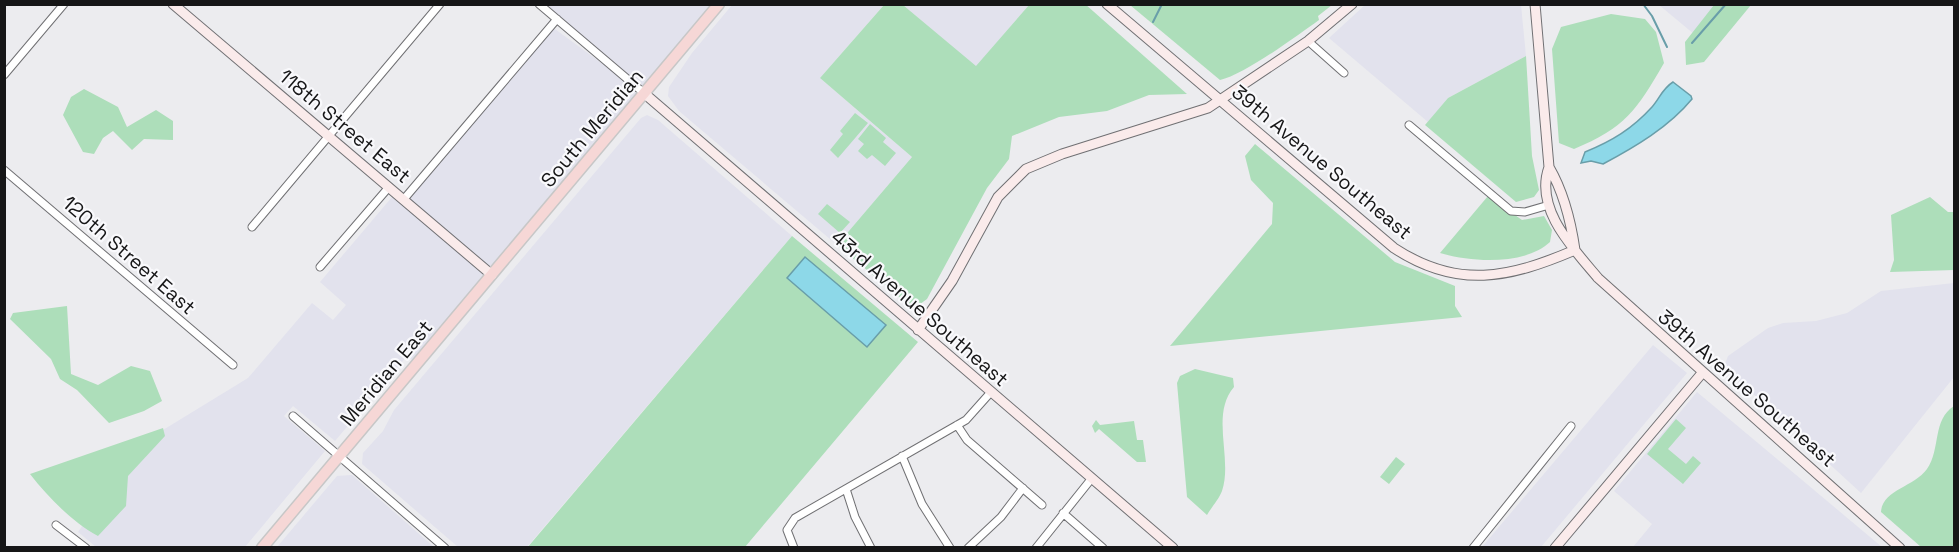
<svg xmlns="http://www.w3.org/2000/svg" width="1959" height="552" font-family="'Space Grotesk',sans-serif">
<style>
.built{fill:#e2e2ed}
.green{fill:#addeba}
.water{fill:#8dd8e8;stroke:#699ea9;stroke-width:1.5}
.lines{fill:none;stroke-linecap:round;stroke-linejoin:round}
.stream{stroke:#699ea9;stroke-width:2}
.street-casing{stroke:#707073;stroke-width:9}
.secondary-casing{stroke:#707073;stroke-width:11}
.primary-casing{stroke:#c7c7c7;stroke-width:13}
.street{stroke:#fff;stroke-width:7}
.secondary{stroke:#faebeb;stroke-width:9}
.primary{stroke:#f6d7d6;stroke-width:10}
.labels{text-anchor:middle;stroke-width:4.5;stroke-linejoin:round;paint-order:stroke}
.street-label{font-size:20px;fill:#161617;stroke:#f9f9fc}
</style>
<rect width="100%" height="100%" fill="#ececef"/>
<path class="built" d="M539,5H718L417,364L407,356L335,441L293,406L284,416L325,451L245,547H96L78,532L131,456L145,441L248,378L312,303L333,320L346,305L320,282L398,190L403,194L548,24L633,86Z
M732,5H884L820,78L912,157L837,245L679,111L668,96L669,87L692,53Z
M903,5H1029L976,67Z
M1365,5H1521L1526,56L1448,98L1428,122L1329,38Z
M1659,5H1720L1694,34Z
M647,115L658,120L792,236L527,547H458L362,464L363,453L383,431L394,410L641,118Z
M1954,283V377L1861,493L1724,367L1728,356L1768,328L1783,323L1816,321L1847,313L1881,291Z
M1653,345L1687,373L1541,547H1482Z
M1697,392L1882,547H1633L1652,524L1614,491Z
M352,475L434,547H277L337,476Z"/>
<path class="green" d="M1085,4L1187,94L1149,95L1107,111L1059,117L1012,136L1009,159L987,188L927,299L916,307L910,306L837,245L912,157L820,78L884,5H903L976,66L1029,5Z
M1130,5H1332L1318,16L1319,20C1298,35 1244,75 1220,80Z
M1714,5H1751L1704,62L1686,65L1685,42Z
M1611,14L1645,19L1656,32L1664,63C1637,110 1625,128 1574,149L1559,143L1552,49L1561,27Z
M1526,56L1532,156L1539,190L1534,197L1516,202L1425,125L1448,98Z
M84,89L118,107L127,127L156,110L173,121V140L144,139L132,150L113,131L103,138L94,154L83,152L63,115L71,97Z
M855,113L868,123L838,158L830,150L843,134L840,131Z
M870,124L886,138L883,142L896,153L885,166L872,155L867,159L858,151L864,144L858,139Z
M1255,144L1395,262L1455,286V306L1462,317L1170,346L1272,224L1273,203L1251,180L1245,156Z
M1488,196L1522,220L1544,216L1552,230L1550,242C1524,266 1470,262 1440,253Z
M1930,197L1948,212H1954V270L1890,272L1894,260L1891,215Z
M827,204L850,222L840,233L818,214Z
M792,236L918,342L745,547L527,548Z
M67,306L71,374L98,385L131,366L150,371L162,401L144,411L109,423L77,390L60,379L51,359L10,319L13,313Z
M1195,369L1233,378L1234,387C1210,415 1233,458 1222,491C1219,499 1211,508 1207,515L1187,497L1177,383L1180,376Z
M1954,406V547H1921L1881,512C1882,490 1914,487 1927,469C1941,449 1932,420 1954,406Z
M1676,419L1686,428L1668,449L1686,464L1693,456L1701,463L1683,484L1647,454Z
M1096,420L1100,425L1134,421L1137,440H1143L1146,462H1137L1099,429L1095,433L1092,426Z
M163,428L165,436L128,476L126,506L98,536C72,522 48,497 30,474Z
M1396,457L1405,464L1389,484L1380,477Z"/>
<path class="water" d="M1673,82L1691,96L1692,99C1669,127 1635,147 1603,164L1591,161L1581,163L1585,152C1612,141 1632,129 1652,107C1660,98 1662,89 1673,82Z
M805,257L886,325L867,347L787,278Z"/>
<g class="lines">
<path class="stream" d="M1643,4L1652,16L1667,47
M1153,22L1162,4
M1692,43L1726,4"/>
<defs>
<path id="street" d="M539,4L645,94
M1308,41L1344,73
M4,75L64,4
M1409,125L1511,211L1525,212L1549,205
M4,170L233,365
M404,199L557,19
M252,227L440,4
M320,267L389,187
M293,416L445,548
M957,425L967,440L1042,505
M902,456L922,504L950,548
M846,489L855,517L871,548
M1063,513L1103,548
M56,525L86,548
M794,548L787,530L795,518L966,420L991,392
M968,548L1001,517L1023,488
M1036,548L1092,478
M1473,548L1571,426"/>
<path id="secondary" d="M173,4L492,275
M1107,4L1394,248C1458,290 1509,278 1575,250
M1535,4L1549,167C1563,191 1571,222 1575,250
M645,94L1173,548
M1549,167C1534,209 1573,248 1598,278L1900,548
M918,330L952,281L998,197L1026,169L1062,154L1208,108L1308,41L1352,4
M1555,548L1703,372"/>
<path id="primary" d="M262,548L719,4"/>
</defs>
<use href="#street" class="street-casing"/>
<use href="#secondary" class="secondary-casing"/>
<use href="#primary" class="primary-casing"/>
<use href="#street" class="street"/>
<use href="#secondary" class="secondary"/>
<use href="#primary" class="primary"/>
</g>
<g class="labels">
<g class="street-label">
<text transform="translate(345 126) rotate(40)" y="7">118th Street East</text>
<text transform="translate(592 128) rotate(-50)" y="7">South Meridian</text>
<text transform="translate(1322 162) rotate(40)" y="7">39th Avenue Southeast</text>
<text transform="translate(129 255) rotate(41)" y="7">120th Street East</text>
<text transform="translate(920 308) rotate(41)" y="7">43rd Avenue Southeast</text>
<text transform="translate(386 373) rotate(-50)" y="7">Meridian East</text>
<text transform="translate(1747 388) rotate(41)" y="7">39th Avenue Southeast</text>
</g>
</g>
<rect width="1959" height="552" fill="none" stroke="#161617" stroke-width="12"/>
</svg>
